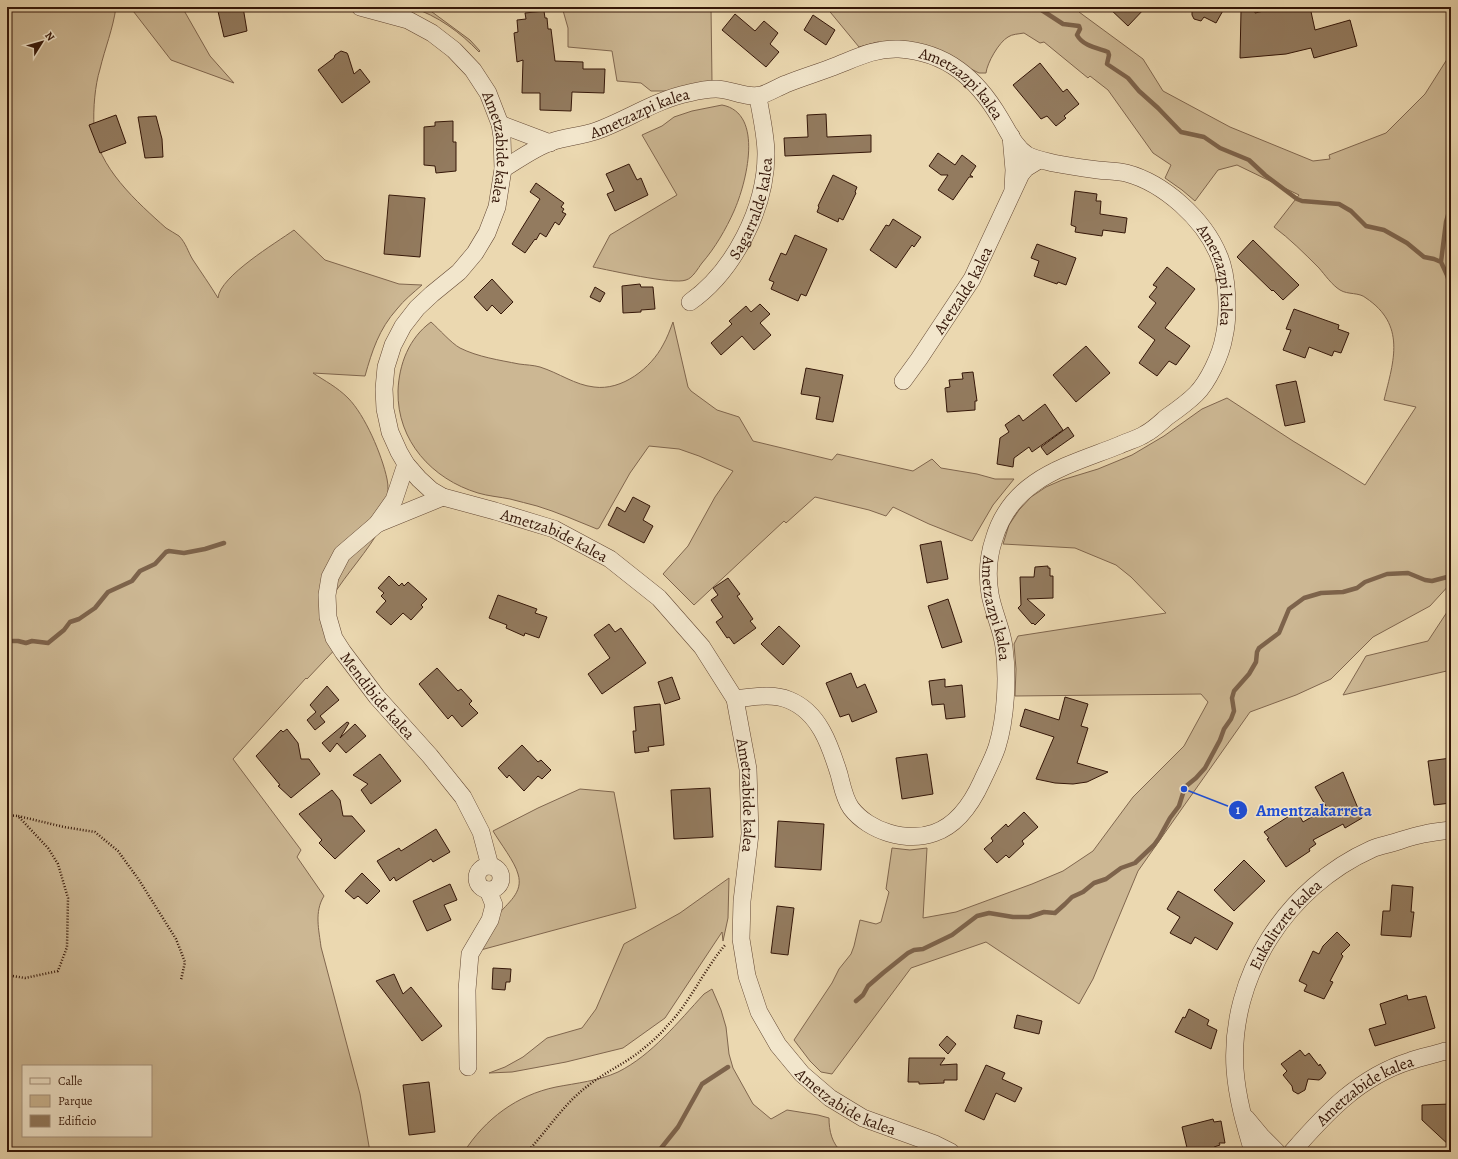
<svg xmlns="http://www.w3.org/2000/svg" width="1458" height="1159" font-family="Alegreya,serif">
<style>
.green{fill:#ccb793;stroke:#80664e;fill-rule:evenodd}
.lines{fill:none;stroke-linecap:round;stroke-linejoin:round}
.stream{stroke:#7d634b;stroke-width:4.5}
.building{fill:#937b5f;stroke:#341608}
.street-casing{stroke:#624632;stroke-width:18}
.path{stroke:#341608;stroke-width:2.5;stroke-dasharray:1 2;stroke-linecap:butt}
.street{stroke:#f2e6cc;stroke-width:17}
.labels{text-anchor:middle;stroke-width:3;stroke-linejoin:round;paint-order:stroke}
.street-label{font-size:16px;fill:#341608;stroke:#f2e6cc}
.leader{fill:none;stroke:#1d4ed8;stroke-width:1.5}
.callout-dot{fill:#1d4ed8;stroke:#f2e6cc;stroke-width:1.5}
.mark-label{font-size:12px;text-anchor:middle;font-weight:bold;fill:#fff}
.callout-label{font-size:17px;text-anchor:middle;font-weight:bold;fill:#1d4ed8;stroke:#f2e6cc;stroke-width:3;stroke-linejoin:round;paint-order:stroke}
</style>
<rect width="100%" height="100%" fill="#ebd8b0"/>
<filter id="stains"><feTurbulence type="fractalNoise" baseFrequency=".005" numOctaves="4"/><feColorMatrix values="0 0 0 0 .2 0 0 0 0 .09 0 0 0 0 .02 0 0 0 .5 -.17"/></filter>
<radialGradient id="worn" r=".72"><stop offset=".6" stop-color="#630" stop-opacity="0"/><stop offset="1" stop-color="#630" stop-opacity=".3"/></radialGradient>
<path class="green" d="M7,7H116C113,29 105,48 100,69C95,85 93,109 94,126C96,166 138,203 166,228C170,231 175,233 179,236C186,243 188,252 193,260C201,272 210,285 218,298C220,276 276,243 294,230L325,260L399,284L422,285C413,293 404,300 397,309C379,329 372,351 365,376L313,373C325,381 337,387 348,398C365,415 382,455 387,479C390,491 386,516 381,527C368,551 347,573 332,597L334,615L342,642L307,679L306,678L233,759L301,850L297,857L324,896C314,912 319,930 321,947L360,1094L370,1152H7ZM23,1066H151V1136H23Z
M130,7H182L210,56L234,83L171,60Z
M411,7H437L428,9L470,40L480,51L479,52C460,32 438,16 411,7Z
M562,7H711L712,82L669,91H651L641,83L617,81L612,51L568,47V28Z
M826,7H1081L1079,12L1143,59L1163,91L1230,127L1313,161L1330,159L1329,155L1386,133L1425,94L1451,53V583L1430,606L1373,637L1331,679L1296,695L1250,712L1138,871L1093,979L1079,1004L986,942L911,968L832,1074L821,1072L810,1061L794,1040L832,983L839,969L851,954L854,946L860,920L876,924L881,922L889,892L886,889L892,848L910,850L927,848L923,918L956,912L1032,884L1063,871L1093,851L1133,797L1184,746L1208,702L1201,694L1015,696L1016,669L1014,644L1018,636L1166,613L1131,577L1116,565L1087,553L1075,548L1003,544L1009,525L1019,510L1031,497L1046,487L1062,480L1098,469L1132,455L1164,436L1202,409L1227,398L1293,441L1341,470L1365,485L1416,407L1384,400C1394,360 1406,325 1366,298C1359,292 1348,295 1340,290C1332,285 1325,275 1319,268C1304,253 1290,239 1274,227L1299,195L1237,165L1218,170L1195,201L1182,190L1165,178L1171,165L1153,153L1108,90L1090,76L1088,78L1044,42L1040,43L1024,33C1019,34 1012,34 1008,37C999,42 987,63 986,73H979L971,69L878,42L859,47Z
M722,105C765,113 746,184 734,211C726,229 715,248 702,263C698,268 693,278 686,280C673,285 609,270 593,267L610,235L677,195L642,135L662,126L674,117L692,111Z
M431,322C439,329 451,343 460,348C478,357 499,360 519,364C526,365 533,365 540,367C559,373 575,385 594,387C622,391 651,368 663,345C667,338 670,330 673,322L688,387L691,391L717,410L739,417L753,441L832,460L837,454L913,471L932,459L941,468L977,474L995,479H1014L993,505L972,541L929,524L893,507L886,516L869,510L815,497L786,523L784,521L694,605L663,574L688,546L715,497L733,471L699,456L679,449L649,446L630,473L599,528L597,529C577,521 557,512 537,506C528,504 519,501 510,499C500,497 488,496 478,493C432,479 397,441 398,391C399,364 409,338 431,322Z
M1451,606V670L1343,695L1366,656L1428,641Z
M580,789L614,792L636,908L477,951C483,940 489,926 497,916C507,903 524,893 518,874C515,862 500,843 493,831L538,808Z
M729,878L728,918L723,941L722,932L665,1018L623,1048L566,1062L512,1072L489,1073L505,1067L523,1057L547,1038L582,1028L596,1009L624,944L680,913Z
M712,989L721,1010L726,1027L729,1054L733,1068L753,1104L771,1119L787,1110L818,1115L829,1118C829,1131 832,1144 842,1152H464C485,1119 517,1095 556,1087C577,1083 598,1081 618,1072C652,1055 678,1022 704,994Z"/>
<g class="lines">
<path class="stream" d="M1027,7L1040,9L1063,24L1079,26L1080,29L1077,35C1083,46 1097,48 1108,52L1109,55L1107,64L1128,78L1139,91L1158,108L1181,132L1204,137L1220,148L1249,160L1265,175L1297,199L1302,201L1339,204L1351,211L1366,226L1384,230L1407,243L1424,257L1434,259L1441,262L1447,275L1451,287
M1441,262L1446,222L1451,205L1449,184L1451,168
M7,641H18L26,643L32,641L48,643L64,630L70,622L79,619L95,608L108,592L132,581L140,571L155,564L166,552L169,551L184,553L205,549L224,543
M856,1001L863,995L868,986L883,973L908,953L914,950L923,949L952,935L977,916L989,913L1013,917H1029L1044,912L1055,913L1065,904L1072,897L1083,892L1094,883L1106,879L1121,868L1135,863L1154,845L1159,838L1170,818L1179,806L1185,787L1196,778L1205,768L1220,740L1224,729L1231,719L1234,711L1232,698L1234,691L1249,674L1256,662L1257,652L1259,648L1279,633L1289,609L1304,598L1321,593L1343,592L1357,588L1365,582L1387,574L1408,573L1425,580L1432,581L1451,576
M658,1152L678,1127L702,1084L728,1067"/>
</g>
<path class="building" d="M217,7H243L247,31L224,37Z
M1108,7H1146L1128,26Z
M1186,7H1225L1216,23L1204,17L1201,21L1194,19L1192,15V10Z
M1281,7H1310L1315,30L1350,20L1357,46L1314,58L1311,48L1286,54L1240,58L1241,11L1255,10V13Z
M544,11L545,18H547L548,29H551L555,61L583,62V69H605L604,93L572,92L571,111L540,110V93H522L523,60L517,62L514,33L518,32L517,20L526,19L525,13Z
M735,14L755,31L764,21L778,33L770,44L779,52L766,67L722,30Z
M813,15L835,30L826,45L804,30Z
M341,51L347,53L348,55L354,74L360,69L370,82L342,103L318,70L334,58L335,55Z
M1040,63L1063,92L1067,89L1079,104L1064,116L1066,118L1056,126L1047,116L1041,119L1013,85Z
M826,114L827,137L871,135V152L785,156L784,138L808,137L807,115Z
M116,115L126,143L100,153L89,125Z
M156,116L162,139L163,157L145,158L138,117Z
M453,121V142H456V171L436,173L435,166L424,165V127L435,126V122Z
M938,153L955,165L962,155L976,166L970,175L973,177H969L953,200L938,190L948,175H941L929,166Z
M629,164L637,180L641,178L648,195L615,211L607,194L614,191L606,174Z
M833,175L857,187L855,192L856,193L843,220L839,218L838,222L817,212L819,207L818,206Z
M536,183L564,203L561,207L564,209L562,212L566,214L559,225L555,222L546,237L540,233L536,240L535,239L525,253L512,244L540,199L530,192Z
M1075,191L1097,194L1096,201H1101L1100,214L1127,218L1125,233L1103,230L1102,236L1075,232L1076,227L1071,225Z
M389,195L425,198L420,257L384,254Z
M893,219L921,237L914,247L912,245L896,268L870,250L886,225L889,226Z
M795,235L827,249L806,296L801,294L798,301L771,289L774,282L769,280L781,253L786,255Z
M1253,240L1299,285L1283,300L1273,290L1272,291L1237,257Z
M1037,244L1076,258L1066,285L1058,282L1057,284L1034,276L1039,261L1031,258Z
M1167,267L1195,289L1165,328L1190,346L1176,365L1169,361L1157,376L1139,363L1155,340L1138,327L1156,303L1149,297L1157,287L1153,285Z
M492,279L513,302L501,314L492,305L487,311L474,297Z
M640,284L641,287H653L655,309L641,310V312L623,313L622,286Z
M595,287L605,293L600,302L590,297Z
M760,304L770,314L760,323L771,335L754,350L742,336L721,355L711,343L732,324L729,321L746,306L751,312Z
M1294,309L1339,325L1338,329L1349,333L1341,353L1334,351L1332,356L1309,347L1305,358L1283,350L1291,330L1286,329Z
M1086,346L1110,373L1076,402L1053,375Z
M806,368L843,375L833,422L816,419L820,397L801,394Z
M973,372L977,401H975V410L947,412L945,388L950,387L949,380L963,379L962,373Z
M1296,381L1305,422L1285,426L1276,385Z
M1045,404L1063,430L1032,452L1029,447L1014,458L1013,467L997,464L1000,438L1009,432L1005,425L1019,415L1023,421Z
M1068,427L1074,436L1047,455L1041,447Z
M633,497L650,506L643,520L653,526L644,543L608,525L617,507L625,512Z
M941,541L948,579L927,583L920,545Z
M1048,566V568H1050V576H1053V598L1027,599L1045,615L1035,625L1033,623L1032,624L1018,608L1021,605L1020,577H1034L1035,567Z
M389,576L399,586L402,583L404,586L408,582L427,599L421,605L423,607L411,620L403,613L391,625L376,612L386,601L381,596L384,593L378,588Z
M728,578L740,594L737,596L753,619L750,621L756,628L734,644L729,637L727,638L716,622L723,617L711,600L718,595L713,588Z
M498,595L537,609L535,613L547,617L539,638L525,633L524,636L506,628L507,625L489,618Z
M948,599L962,642L942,648L928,606Z
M609,624L615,632L621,628L646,663L602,694L588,674L610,658L594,635Z
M779,626L800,646L783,665L761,644Z
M437,668L458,691L461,689L472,701L469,704L478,713L462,727L452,715L448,719L419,684Z
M851,673L857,688L865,684L877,712L852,722L849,714L840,717L826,683Z
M672,677L680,699L665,704L658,682Z
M945,679V687L962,685L965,717L946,719L944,704L932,705L929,681Z
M327,686L339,700L320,716L325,722L315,730L307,720L316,712L310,705Z
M1065,697L1088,704L1081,726L1088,728L1077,763L1108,772L1087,782L1073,784L1055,783L1036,779L1054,737L1020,726L1025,709L1059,720Z
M660,704L664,745L648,747L649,751L635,753L633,731H636L634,707Z
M347,722L349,723L340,738L355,724L366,736L346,753L337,743L330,752L322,743Z
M287,729L298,743L301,759H309L320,774L291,798L278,786L280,785L256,756L281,730L283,732Z
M522,745L538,762L541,760L551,770L542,779L538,776L524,791L509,775L507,778L498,768Z
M380,754L401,781L371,804L361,790L368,784L353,775Z
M927,754L933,794L902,799L896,758Z
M1451,758V803L1434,805L1428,761Z
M1343,772L1362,818L1345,828L1343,824L1313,840L1316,844L1309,849L1310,851L1286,867L1267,839L1269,838L1264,832L1297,811L1303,822L1327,808L1315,787Z
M710,788L713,837L674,839L671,790Z
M332,790L340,800L343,816H352L365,831L335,859L319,843L322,840L299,814Z
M1024,812L1038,827L1022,841L1024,844L1009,858L1006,855L997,863L984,849L993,841L991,838L1006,824L1008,827Z
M778,821L824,824L821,870L775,867Z
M436,829L450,852L433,862L431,859L396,881L394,877L390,881L377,861L399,848L401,851Z
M1244,860L1265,881L1234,911L1214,890Z
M362,873L380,891L367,904L358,896L354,899L345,891Z
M450,884L457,900L444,905L451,920L427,931L413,901Z
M1392,885L1413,887L1411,912H1414L1411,937L1381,935L1383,911H1390Z
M1178,891L1233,923L1217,950L1195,937L1191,944L1170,933L1180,917L1167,909Z
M777,906L794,908L788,955L771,953Z
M1337,932L1350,945L1341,954L1343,956L1330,981L1333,982L1324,999L1304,991L1307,985L1299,981L1313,951L1319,954L1323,946Z
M493,968L511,969L510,982H506L505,990L492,989Z
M394,974L403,994L411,987L442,1026L422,1041L376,981Z
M1407,995L1408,1000L1426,996L1435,1028L1375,1046L1369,1029L1386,1024L1380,1004Z
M1189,1009L1209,1020L1207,1025L1217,1030L1211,1049L1175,1032L1183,1017L1185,1018Z
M1017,1015L1042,1021L1039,1034L1014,1028Z
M947,1036L956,1044L948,1054L939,1045Z
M1300,1050L1305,1056L1309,1053L1319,1066L1320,1064L1326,1073L1322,1078L1319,1080L1308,1079L1305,1090L1298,1094L1293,1091L1292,1086L1283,1075L1287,1071L1281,1064Z
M909,1058H945L940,1065L957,1064V1080H944V1083L919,1084V1082H908Z
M986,1065L1005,1073L1002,1079L1022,1088L1015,1102L996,1093L984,1120L965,1111Z
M429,1082L435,1132L409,1135L403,1085Z
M1451,1104V1147L1422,1120V1105Z
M1213,1119L1214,1122L1221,1121L1225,1143H1219L1220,1145L1214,1147L1215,1152H1188L1182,1127Z"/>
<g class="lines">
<defs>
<g id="street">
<path id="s1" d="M360,7L408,20L432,33L454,50L473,70L488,93L500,124L502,137L503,169L497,207L487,233L475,253L459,272L432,294L417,308L403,326L393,345L386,367L384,389L385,409L390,432L399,452L406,464L419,479L431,490L443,497L495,511L554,529L610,559L659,598L702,647L735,699L748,769L750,834L742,901L741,939L747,976L759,1012L778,1045L802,1074L830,1098L863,1118L935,1144L951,1152"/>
<path d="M500,124L550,143"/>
<path d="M1011,136L1014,170L1013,188"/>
<path id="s2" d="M503,169C518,160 534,148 551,142C565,137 581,136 596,131C627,120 655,100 689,93C697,91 708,89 716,89C731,89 747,99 761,95C769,93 778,87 786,84C803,77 821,72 838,65C858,57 876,48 899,49C947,52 977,79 1000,118C1008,131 1014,146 1027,155C1034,159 1045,161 1053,163C1068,166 1083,168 1098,170C1107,171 1117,171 1126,173C1164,183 1204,219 1219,256C1228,276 1229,316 1224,337C1221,355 1208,382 1196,394C1187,403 1177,410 1167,417C1160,423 1153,430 1145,434C1138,439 1128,441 1120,445C1067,466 1012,478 994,539C988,557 987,576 990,594C993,612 1002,629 1004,647C1008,677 1006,718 997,747C993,759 987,770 982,781C972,803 958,825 934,833C920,838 903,837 889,833C875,829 860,820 851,808C844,798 842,785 839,774C830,745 819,712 789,700C772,693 753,697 735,699"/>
<path id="s3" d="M690,302C734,271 766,208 766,154C766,136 761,115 758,97"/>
<path id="s4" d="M903,381L919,359L972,279L1021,174L1026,168L1039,160"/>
<path id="s5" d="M406,464L394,500L377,524L342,554L330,577L327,595L328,617L334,638L343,652L377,697L430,756L463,797L481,832L490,866"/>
<path d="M377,524L443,497"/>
<circle cx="489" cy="878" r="12"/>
<path d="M468,1067L467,990L470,954L490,920L494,905L488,890"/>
<path d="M1246,1118L1261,1136L1277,1152"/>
<path id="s6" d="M1253,1152C1245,1125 1237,1098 1235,1069C1229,976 1287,887 1372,849C1378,846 1385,845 1392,843C1402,840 1413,836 1424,834C1433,832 1442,831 1451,830"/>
<path id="s7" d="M1292,1152C1326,1113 1359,1077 1410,1061C1421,1057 1433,1055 1445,1051L1451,1052"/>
</g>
</defs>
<use href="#street" class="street-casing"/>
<path class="path" d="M7,815L18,816
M7,975L25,978L58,971L67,947L68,898L58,864L48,848L18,816L64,827L95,832L118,851L139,880L176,939L185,962L181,980
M527,1152C548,1130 564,1103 589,1085C604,1073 622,1065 638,1053C648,1045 659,1036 667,1026C690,1003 704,969 726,944"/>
<use href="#street" class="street"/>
</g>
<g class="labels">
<g class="street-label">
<text dy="6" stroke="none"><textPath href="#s2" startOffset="496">Ametzazpi kalea</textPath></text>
<text dy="6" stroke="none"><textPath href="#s2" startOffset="149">Ametzazpi kalea</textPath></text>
<text dy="6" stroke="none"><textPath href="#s1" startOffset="216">Ametzabide kalea</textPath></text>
<text dy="6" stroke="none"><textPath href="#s3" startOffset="115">Sagarralde kalea</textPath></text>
<text dy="6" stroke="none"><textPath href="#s2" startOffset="843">Ametzazpi kalea</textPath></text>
<text dy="6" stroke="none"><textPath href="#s4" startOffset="109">Aretzalde kalea</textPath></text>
<text dy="6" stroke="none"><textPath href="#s1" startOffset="745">Ametzabide kalea</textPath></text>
<text dy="6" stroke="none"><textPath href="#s2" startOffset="1299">Ametzazpi kalea</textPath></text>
<text dy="6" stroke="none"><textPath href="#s5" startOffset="274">Mendibide kalea</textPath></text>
<text dy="6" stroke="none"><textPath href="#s1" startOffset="1093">Ametzabide kalea</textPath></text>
<text dy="6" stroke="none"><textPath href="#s6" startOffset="243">Eukalitzrte kalea</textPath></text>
<text dy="6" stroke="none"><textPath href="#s7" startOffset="97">Ametzabide kalea</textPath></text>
<text dy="6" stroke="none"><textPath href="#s1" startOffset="1441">Ametzabide kalea</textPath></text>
</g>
</g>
<path class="leader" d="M1184 789L1238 810"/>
<g class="callout-dot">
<circle cx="1184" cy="789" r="4"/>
<circle cx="1238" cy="810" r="10"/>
</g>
<g class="mark-label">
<text x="1238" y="814">1</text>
</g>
<g class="callout-label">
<text x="1314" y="816">Amentzakarreta</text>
</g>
<rect width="1458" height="1159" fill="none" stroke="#ebd8b0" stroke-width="24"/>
<rect x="8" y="8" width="1442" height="1143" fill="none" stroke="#341608" stroke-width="2"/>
<rect x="12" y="12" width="1434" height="1135" fill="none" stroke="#341608"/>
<rect x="22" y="1065" width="130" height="72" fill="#f2e6cc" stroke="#a6937e"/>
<rect x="30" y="1078" width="20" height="6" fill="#f2e6cc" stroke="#a6937e"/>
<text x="58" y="1085" font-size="12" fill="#341608">Calle</text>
<rect x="30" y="1095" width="20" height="12" fill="#ccb793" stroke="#a6937e"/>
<text x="58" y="1105" font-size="12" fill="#341608">Parque</text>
<rect x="30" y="1115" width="20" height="12" fill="#937b5f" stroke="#a6937e"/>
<text x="58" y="1125" font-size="12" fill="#341608">Edificio</text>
<g transform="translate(42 42) rotate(53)" stroke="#f2e6cc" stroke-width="3" paint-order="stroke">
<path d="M0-3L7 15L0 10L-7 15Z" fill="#341608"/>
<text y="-6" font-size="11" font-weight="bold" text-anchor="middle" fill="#341608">N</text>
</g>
<rect width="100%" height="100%" filter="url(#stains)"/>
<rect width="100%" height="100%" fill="url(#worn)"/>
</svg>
